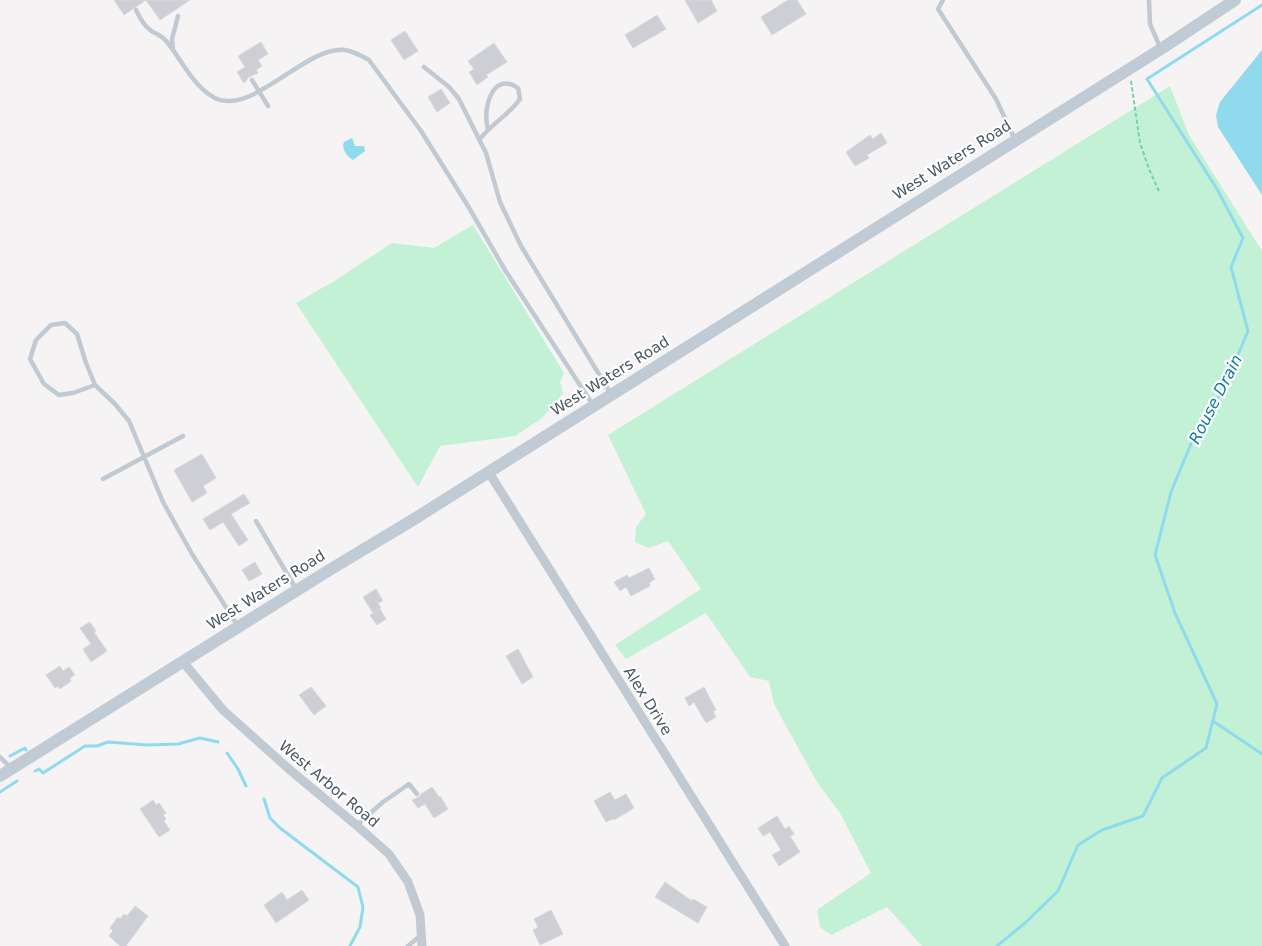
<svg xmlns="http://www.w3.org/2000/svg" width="1262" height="946" font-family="'DejaVu Sans',sans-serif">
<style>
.green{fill:#c3f1d5}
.water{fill:#90daee}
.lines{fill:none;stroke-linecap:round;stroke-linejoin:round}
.stream{stroke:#90daee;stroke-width:3}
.building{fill:#cdcfd5;stroke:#d7d9de}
.path{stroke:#7ad0a6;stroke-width:2;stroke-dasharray:4 2.5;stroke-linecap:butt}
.lane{stroke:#c1cad2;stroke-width:4.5}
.street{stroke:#c1cad2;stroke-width:9}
.secondary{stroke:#c1cbd6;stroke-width:12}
.labels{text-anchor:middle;stroke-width:4.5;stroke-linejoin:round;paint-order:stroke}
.street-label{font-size:15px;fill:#4a5661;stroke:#fff}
.water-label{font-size:16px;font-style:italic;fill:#0c7c9b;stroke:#fff}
</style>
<rect width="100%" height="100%" fill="#f5f3f3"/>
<path class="green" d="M1170,86L1189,135L1262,251V946H922L887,907L831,935L820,927L817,910L871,873L840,813L817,782L774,704L769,681L750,677L706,613L626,659L615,645L701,589L668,541L649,548L635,542L636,527L646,514L608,435Z
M473,225L564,373L560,382L563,393L542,418L515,436L440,446L418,487L296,303L336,280L392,243L434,248Z"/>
<path class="water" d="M1262,50V195L1218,127L1216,115L1220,102Z
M352,138L355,146H364L365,151L353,160C347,157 341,148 344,142Z"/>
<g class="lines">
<path class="stream" d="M1213,721L1262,754
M227,753L238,769L246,786
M10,756L25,748L26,750
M35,771L39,769L43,773L85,746H97L108,742L147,745L178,744L200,738L218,742
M0,792L17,781
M264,799L270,818L280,828L358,887L363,907L360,927L350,946
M997,946L1025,923L1058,891L1078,845L1102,830L1143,816L1162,778L1206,748L1217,704L1175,613L1155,555L1171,492L1198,427L1223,390L1248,331L1231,267L1243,238L1217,189L1147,79L1262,5"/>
</g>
<path class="building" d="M114,0H146L124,15Z
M146,0H190L160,20Z
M685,0H711L717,11L698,23Z
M788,0H797L806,14L772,35L761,17Z
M657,15L666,29L633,48L625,35Z
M405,31L418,51L404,60L391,40Z
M261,42L268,54L258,60L262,66L256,70L258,73L249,77L244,83L237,72L245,67L238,56Z
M494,43L507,62L486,75L488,77L477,85L469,72L474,69L468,61Z
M441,89L450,103L437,112L428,97Z
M881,133L887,143L867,155L869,158L855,166L846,152L870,135L873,139Z
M202,454L216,478L203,486L207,493L192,502L174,470Z
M244,494L250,503L231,514L248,540L239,546L223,522L210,530L203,519Z
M255,562L262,574L249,581L242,570Z
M649,568L655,579L649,583L650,586L631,596L626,587L620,591L614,582L627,575L629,578Z
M376,589L383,601L378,603L381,608L373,613L363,597Z
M380,609L386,619L377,625L370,615Z
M90,622L96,631L94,632L107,651L91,662L83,649L91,644L80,628Z
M518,649L533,677L522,684L506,656Z
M60,666L63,671L69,667L75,675L70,678L71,681L60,689L58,686L55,688L46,675Z
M311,687L326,706L314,715L299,695Z
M704,687L716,710L713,711L716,717L706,723L694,702L689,706L685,698Z
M432,787L439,797L440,796L448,809L434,818L425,804L418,808L412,800L419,797L421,794Z
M610,792L615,800L626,794L634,808L614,820L613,819L606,822L594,801Z
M153,800L156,805L159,803L166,813L163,815L166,819L164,821L170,830L159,837L140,809Z
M777,816L785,829L789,826L794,834L790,836L800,852L779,866L772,855L781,850L770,832L763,836L758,828Z
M665,882L692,901L693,899L707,907L698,923L655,897Z
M302,890L309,900L276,923L264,905L282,892L287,900Z
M135,906L148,916L126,946H120L109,936L113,931L110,928L118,917L120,919L124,914L127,916Z
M551,910L563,934L540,945L533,930L538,927L534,919Z"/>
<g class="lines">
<path class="path" d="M1131,81L1140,143L1149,169L1159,191"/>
<path class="lane" d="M943,0L938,9L996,99L1015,140
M1149,0L1150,24L1160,47
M136,10C139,16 143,25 149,29C155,35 160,33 167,42C181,59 191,82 210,95C248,123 304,45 345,50C353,51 362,56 369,60L421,131L468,206L505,270L593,405
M173,49L172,39L178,16
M424,67L449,87L459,99L486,153L500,202L521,246L611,394
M252,80L268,106
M480,139C492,123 509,115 520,99L518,88C492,70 482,110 488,129
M95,385L73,393L59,395L44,384L30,359L36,340L51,325L65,323L77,334L86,363L95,385L115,404L129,421L163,502L192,554L238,626
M103,479L183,436
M256,521L296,589
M0,757L11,768
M357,825L383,802L409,784L417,794
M408,946L420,936"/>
<path class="street" d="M488,471L785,946
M183,662L223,710L290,770L355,824L389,854L408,882L420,915L422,946"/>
<path class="secondary" d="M0,776L331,569L411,521L1161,49L1235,0"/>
</g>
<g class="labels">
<g class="street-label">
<text transform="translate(952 160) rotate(-32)" y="5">West Waters Road</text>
<text transform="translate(610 376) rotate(-32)" y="5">West Waters Road</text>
<text transform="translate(266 590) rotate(-32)" y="5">West Waters Road</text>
<text transform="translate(648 701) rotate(58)" y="5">Alex Drive</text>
<text transform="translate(329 784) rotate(40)" y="5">West Arbor Road</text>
</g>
<g class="water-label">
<text transform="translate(1215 399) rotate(-63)" y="6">Rouse Drain</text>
</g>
</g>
</svg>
